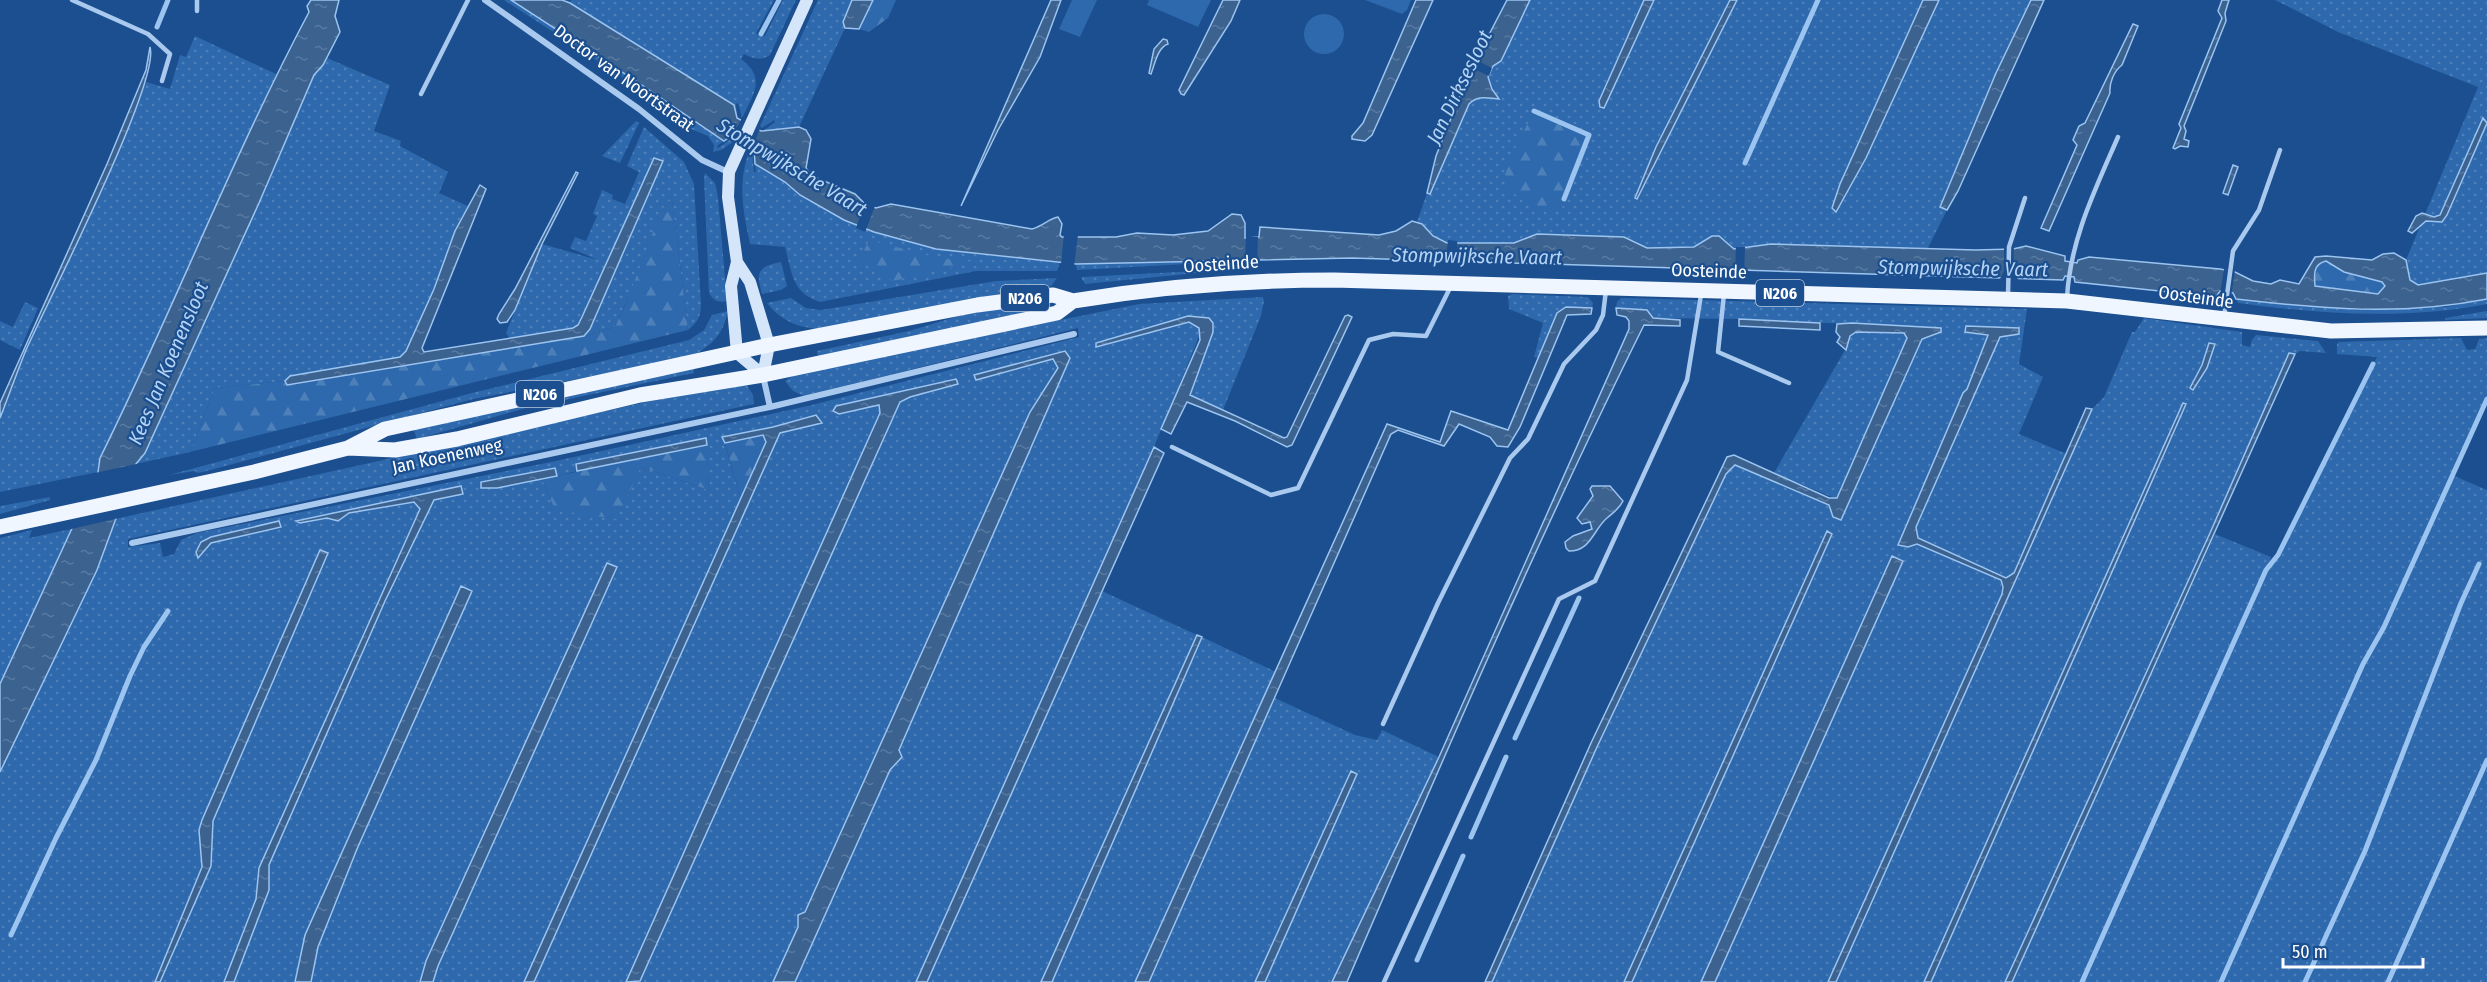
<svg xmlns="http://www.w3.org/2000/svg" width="2487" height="982" font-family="'Fira Sans Condensed',sans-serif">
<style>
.grass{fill:url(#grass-dots);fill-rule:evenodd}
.forest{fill:url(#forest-firs)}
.park{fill:#2e69ad}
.water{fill:url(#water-ripples);stroke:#9cc4f0;stroke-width:1.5;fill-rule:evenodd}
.pier{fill:#1b4f8f}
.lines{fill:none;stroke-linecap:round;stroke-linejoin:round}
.stream{stroke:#9cc4f0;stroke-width:5}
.lane{stroke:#a9c9ee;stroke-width:4.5}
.street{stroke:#a9c9ee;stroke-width:6}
.secondary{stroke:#d6e6fa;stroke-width:12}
.primary{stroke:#f0f6ff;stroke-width:15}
.labels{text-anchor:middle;stroke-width:4.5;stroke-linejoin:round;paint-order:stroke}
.shield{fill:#1b4f8f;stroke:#bbcadd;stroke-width:1.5}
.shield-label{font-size:16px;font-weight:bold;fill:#fff}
.street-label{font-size:18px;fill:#fff;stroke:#1b4f8f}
.water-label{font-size:20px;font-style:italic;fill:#b5d3f5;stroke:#1b4f8f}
</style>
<defs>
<pattern id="grass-dots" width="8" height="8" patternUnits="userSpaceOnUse" patternTransform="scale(1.5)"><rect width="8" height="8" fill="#2e69ad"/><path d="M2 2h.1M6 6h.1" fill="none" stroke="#4d80b9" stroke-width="1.8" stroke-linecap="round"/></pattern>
<pattern id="forest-firs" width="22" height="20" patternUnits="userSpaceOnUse" patternTransform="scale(1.5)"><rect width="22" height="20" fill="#2e69ad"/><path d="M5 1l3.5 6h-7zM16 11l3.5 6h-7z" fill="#4d80b9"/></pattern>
<pattern id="water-ripples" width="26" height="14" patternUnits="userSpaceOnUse" patternTransform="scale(1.5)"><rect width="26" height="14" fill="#3c6290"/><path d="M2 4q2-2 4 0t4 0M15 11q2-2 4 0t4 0" fill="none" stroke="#597aa1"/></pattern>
</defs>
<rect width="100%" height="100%" fill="#1b4f8f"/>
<path class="grass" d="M504,0H511L636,81L724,141L717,146L718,148L731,139L733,142L721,150L713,152L714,145L708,136L674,122L630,90L633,84Z
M571,0H774L756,33L759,36H765L783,0H796L770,55C761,61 754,59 744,54L741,59C767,78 753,95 742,118L738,103L736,104L737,118L733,105L570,3Z
M818,0H852L843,22L845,28L799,127L763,131L775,122L774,120L762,128L760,126Z
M1530,0H1644L1599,101L1604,108L1654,0H1730L1656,147L1636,198L1737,0H2031L1996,73L1941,207L1947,210L1928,248L1771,244L1734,250L1725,240L1712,236L1694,247L1647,248L1633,240L1537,234L1514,243H1447L1433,236L1417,222L1427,193L1430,194L1469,104C1478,96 1486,98 1498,99L1488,77L1493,66L1501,61Z
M2275,0H2487V273L2418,285L2410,280L2406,260L2478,87L2338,32Z
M195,36L278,75C214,201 162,332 100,458L98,472L0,492V418L26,350L112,166L146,82L170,89L180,55L186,57Z
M327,58L390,85L374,131L401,141L400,146L448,172L439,193L470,207L455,231L434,289L406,351L400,357L290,376L285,381L215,388L190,452L136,464L145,453L259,203L314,75Z
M636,121L639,123L620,163L602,156Z
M644,127L684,162L694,184L701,304C701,316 698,322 688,330L672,201L615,327L584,336L591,329L663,162L578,325L573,328L510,339L506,333L542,244L598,260L570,248L575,237L586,241L597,216L593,214L602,190L613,195L612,199L625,204L639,172L627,166Z
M750,149L752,150L754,172H756L755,164L785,182L800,195L844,220L874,232L974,254L1060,262L1057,271H976L820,302C792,293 792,273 785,247L750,244C743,211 737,182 750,149Z
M705,173L715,183L718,197L727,301C718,303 714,301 709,293L704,179Z
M1242,261L1077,270L1076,264Z
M781,262L787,286L781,290L762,294C756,272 757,267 781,262Z
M1237,269L1085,284L1081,277Z
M1057,278L1051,286L1044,288L994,296L823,330C799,327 783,323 767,303L791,298L806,308L821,310L996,281Z
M1512,294L1588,297L1593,303L1592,308L1566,307L1557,313L1538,358L1534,357L1543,323L1509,309L1508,296Z
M1263,297L1264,301L1261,316L1223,410L1190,395L1213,332L1198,316L1097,347L1189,322L1199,328L1200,334L1154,447L916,982H795L890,770L902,757L899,750L1070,358L1065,351L974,375L976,380L1053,359L1058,368L1030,412L804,913L798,915V927L773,982H640L900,402L910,397L957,384L956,379L836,406L833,411L839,414L880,404V413L626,982H534L780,433L821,423L816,415L773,427L723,437L741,500L524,982H0V772L97,571L115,519L651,401L746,384L753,395L754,404L128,539V547L160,543L163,557L174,554L181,540L197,533L551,462L812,405L1079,337L1078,328L804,396L793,391L785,381L795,374L1139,304ZM706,438L709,490L641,467L555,510L542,479L481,482L554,468L557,476L577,471L576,465ZM461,486L463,494L349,513L338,521L327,518L300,523ZM279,521L281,524L280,527L211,543L206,547L211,537Z
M1621,298L2027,309L2019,364L2043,377L2019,434L2067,454L2014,572L2007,578L1918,538L1916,527L2000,337L2019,333L1965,332L1988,334L1967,389L1963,393L1898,545L1908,547L1917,544L2001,580L2002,594L1828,982H1715L1903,561L1892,556L1701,982H1632L1832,534L1827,532L1624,982H1492L1597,747L1726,474L1735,465L1829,505L1833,517L1841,520L1922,339L1941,328L1739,319L1653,318L1647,310L1616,308L1617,302Z
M2236,299L2308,307H2445L2487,299V304C2405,320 2320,314 2238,303Z
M25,302L38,308L20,350L0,340V321L13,327Z
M1029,304L1031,313L818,356L817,351L909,331L975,311Z
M728,311C722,337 713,343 692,357L473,399L203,472L197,473L195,471L169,475L472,393L689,340L704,330L712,315Z
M2487,311V318L2445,320V318Z
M2144,318L2242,332V345L2250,347L2252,340L2256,335L2318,341L2326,353L2300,351L2295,354L2289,353L2210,533L2005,982H1931L2185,404L2183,403L1924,982H1836L2092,409L2104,397L2132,332H2135ZM2209,343L2207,368L2193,390L2190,387L2202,365Z
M1856,332L1904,333L1908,337L1837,499L1774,473L1845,350L1850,336Z
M2461,338L2467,350L2475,349L2479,339L2487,338V397L2452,475L2487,490V982H2012L2215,534L2271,557L2268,568L2278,555L2377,357L2337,354V344L2339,342Z
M693,368L694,373L526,408L417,439L413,428Z
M50,497V500L0,514V506Z
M71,529L0,684V538L32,530L29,538Z
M1102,591L1197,635L1041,982H927Z
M1202,637L1276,672L1135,982H1052Z
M1275,698L1355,735L1377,740L1382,730L1439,757L1332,982H1265L1357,774L1351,771L1255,982H1149Z"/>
<path class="forest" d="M873,0H896L888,18L869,32L859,29Z
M1533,113L1585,136L1562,200L1567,203L1558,211L1539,209L1508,190L1504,180L1508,162Z
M672,200L688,330L190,452L215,388L285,381L287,385L584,336L615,327L627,301L661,211L667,202Z
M869,240L938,258L975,262L893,281L859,261Z
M2327,261L2344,272L2382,282L2385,286L2378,294L2315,286C2315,274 2313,264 2327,261Z
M763,435L766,442L741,500L725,443Z
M707,445L709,490L641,467L617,519L555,510L542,479Z"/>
<path class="park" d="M1072,0H1097L1080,37L1059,29Z
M1149,0H1211L1198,27L1147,5Z
M1365,0H1411L1407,10L1402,14Z
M1304 34a20 20 0 1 1 40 0a20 20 0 1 1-40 0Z"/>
<path class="water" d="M311,0H339L335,16L340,32L323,65L314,75L259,203L145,453L136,464L97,570L0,772V684L98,472L100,458C173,311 232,157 309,12L307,6Z
M511,0H562L570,3L734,105L737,118L761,131L799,127L806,130L811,139L806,168L812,176L855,194L864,203L876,208L891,204L1032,229C1043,226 1048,219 1058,217L1062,224L1060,235L1062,237H1116L1137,233L1173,235L1208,231L1232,214L1241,215L1245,223V238L1259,237L1260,227L1379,235L1396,231L1412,221L1422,224L1433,236L1447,243H1514L1537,234L1624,237L1647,248L1694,247L1712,236H1719L1734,249L1771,244L1976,250L2013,249L2026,246L2065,256V261L2077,263L2078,260L2089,257L2220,269L2235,272L2253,281L2271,284L2280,280L2299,284L2315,257L2326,256L2372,260L2383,254L2394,253L2406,260L2410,280L2418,285L2487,273V299C2402,316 2322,309 2236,299L2233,293L2220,291L2216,297L2075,282L2074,277L2065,276L2063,280L1352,258L1076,264L936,249L874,232L844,220L800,195L785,182L755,164L754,148L731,136L724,141L636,81ZM2326,261L2344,272L2382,282L2385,286L2378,294L2315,286C2314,275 2313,264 2326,261Z
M852,0H873L859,29L845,28L843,22Z
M1051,0H1061L1040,57L998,130L961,206Z
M1223,0H1240L1231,21L1184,95L1181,94L1179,90Z
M1416,0H1433L1372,135L1365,141L1352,139V136L1363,123Z
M1507,0H1530L1501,61L1493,66L1488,77L1492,89L1499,99C1486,98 1478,95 1469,104L1430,194L1427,193L1436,156L1469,73Z
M1644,0H1654L1604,108L1600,107L1599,101Z
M1730,0H1737L1637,199L1635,198L1656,147Z
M1923,0H1939L1866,158L1836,212L1832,208L1840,184Z
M2031,0H2044L1958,191L1947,210L1940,207L1996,73Z
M2222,0H2229L2225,13L2226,21L2184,126L2186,131L2184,139L2189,141L2188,147L2180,146L2175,149L2173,148L2181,128L2179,124L2222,18L2218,11Z
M2133,24L2138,26L2122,65C2114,71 2109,83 2110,93L2049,231L2041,228L2077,145L2073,140L2079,126L2085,123Z
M1163,39L1167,40L1168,44C1158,47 1155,63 1151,74L1149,73L1154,49Z
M150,47C161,81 47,303 26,350C17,372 9,395 0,418V403L107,164L146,70Z
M2483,118L2487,123L2447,215L2442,222L2426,221L2412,233L2408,231L2416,216L2422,213L2434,217L2440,215Z
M654,158L663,161L590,329L584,336L287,385L285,381L290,376L400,357L406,351L434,289L455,231L480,185L486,189L422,348L424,352L573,328L578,325L582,317Z
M2233,165L2238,167L2228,195L2223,193Z
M576,172L578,173L542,244L515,310L507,322L500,323L497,319L499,314L515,289Z
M1566,307L1592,308L1591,314L1567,315L1520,427L1508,447L1497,446L1490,437L1459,424L1444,446L1398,430L1391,434L1149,982H1135L1387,424L1440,442L1451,411L1508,430L1557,313Z
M1616,308L1647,310L1653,318L1680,320V326L1644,325C1537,540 1442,761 1347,982H1332L1439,757L1629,329V321L1626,317L1617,315Z
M1348,315L1352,317L1292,445L1287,447L1235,421L1187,402L1171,434L1161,429L1200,340L1199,328L1189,322L1096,347V343L1188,316L1209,318L1213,323V332L1190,395L1284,438L1287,437L1345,316Z
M1739,319L1820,323V330L1739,326Z
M1852,323L1941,328V332L1922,339L1841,520L1833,517L1829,505L1735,465L1726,474L1597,747L1492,982H1485L1591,743L1727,457L1734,455L1829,498H1837L1907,338L1904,333L1856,332L1850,336L1846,350L1837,342L1840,337L1836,332L1837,324Z
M1966,326L2019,328V334L2000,337L1916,527L1918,538L2006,578L2014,573L2086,408L2092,409L1836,982H1828L2002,594L2003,587L2001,580L1917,544L1908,547L1898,545L1963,393L1967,389L1988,335L1965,332Z
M2209,343L2215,344L2207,368L2193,390L2190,388L2202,365Z
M1065,351L1070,358L899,750L902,757L890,770L795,982H773L798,927V915L805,912L1030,412L1058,368L1053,359L976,380L974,375Z
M2289,353L2295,354L2012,982H2005L2210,533Z
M956,379L958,384L910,397L900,402L640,981L626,982L880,413L879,405L839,414L833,411L836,406Z
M2183,403L2186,404L1931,982H1924Z
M816,415L822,423L780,433L534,982H524L766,442L763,435L725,443L722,437L773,427Z
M706,438L707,445L577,471L576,464Z
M1154,447L1164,453L927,982H916Z
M555,468L557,476L497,488H481V482Z
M461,486L463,494L434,500L385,601L269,865V890L234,982H224L256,899L259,868L420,509L414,502L349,513L338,521L327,518L300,523L296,521Z
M1592,486H1610L1623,501C1619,509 1614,512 1607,518C1593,530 1591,551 1569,551L1566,548L1565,542L1573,536L1592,529L1590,522L1582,524L1577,518L1593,496L1590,489Z
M279,521L281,527L211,543L198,558L196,552L201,542L211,537Z
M1827,531L1832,534L1632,982H1624Z
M320,550L328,553L213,821L211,866L160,982H155L202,867L199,830L202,820Z
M1892,556L1903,561L1715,982H1701Z
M607,563L617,567L438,966L433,982H420L426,961Z
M461,586L472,591L357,849L318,947L311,982H295L305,935Z
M1197,635L1202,637L1052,982H1041Z
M1351,771L1357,774L1265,982H1255Z"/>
<path class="pier" d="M1474,59L1492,68L1489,76L1470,67Z
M742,118L760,129L751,149L731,139Z
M865,202L875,206L865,232L856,228Z
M1064,234L1078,235L1074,266L1061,264Z
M1246,236L1258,237L1257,262H1245Z
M1448,240L1457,241L1459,266L1445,265Z
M1736,247H1745L1744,274L1735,273Z
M2004,247H2014L2013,270L2019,282L1999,281L2004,271Z
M2224,269L2235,270L2231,297L2220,295Z
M141,463L119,518L67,530L95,473Z"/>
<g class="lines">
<path class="stream" d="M157,27L168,0
M761,34L779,0
M1534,111L1589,135L1564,199
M1745,163L1818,0
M1515,738L1579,598
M1471,837L1506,757
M11,935L56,838L96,760L130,676L144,647L168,611
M1417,960L1463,856
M2082,982L2266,570L2278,555L2373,364
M2221,982L2363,664L2384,627L2487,399
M2305,982L2365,851L2461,603L2479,564
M2388,982L2487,760"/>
<path class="lane" d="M72,0L148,34L170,54L162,81
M197,0V11
M421,94L468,0
M1724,294L1718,352L1789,383
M2008,297L2009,247L2025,198
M2067,298C2070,240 2095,190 2118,137
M2224,317L2233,251L2259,210L2280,150
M1172,447L1271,495L1298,488L1369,340L1393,334L1426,336L1451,286
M1383,724L1438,603L1510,458L1528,439L1564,364L1596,330L1603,315L1606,290
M1384,982L1559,599L1595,581L1687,380L1701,295"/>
<path class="street" d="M485,0L639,109L702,160L728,172
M763,376L770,407
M132,543L770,407L1074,334"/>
<path class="secondary" d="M737,262L750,282L769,345L763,375
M763,375L737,353L731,286L737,262L728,197L729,172L807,0"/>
<path class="primary" d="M348,448L395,450L457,439L640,395L763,375L1057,313L1073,301C1163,286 1243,280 1334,280L2067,301L2331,331L2487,328
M0,527L254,472L348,448L385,429L769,345L977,305L1053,295L1073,301"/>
</g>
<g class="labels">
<g class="shield">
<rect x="1756" y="280" width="48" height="26" rx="4.5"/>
<rect x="1001" y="285" width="48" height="26" rx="4.5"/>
<rect x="516" y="381" width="48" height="26" rx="4.5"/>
</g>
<g class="shield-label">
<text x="1780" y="299">N206</text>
<text x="1025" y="304">N206</text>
<text x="540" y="400">N206</text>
</g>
<g class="street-label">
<text transform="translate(624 78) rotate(36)" y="6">Doctor van Noortstraat</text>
<text transform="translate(1221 264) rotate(-4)" y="6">Oosteinde</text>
<text transform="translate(1709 271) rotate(2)" y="6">Oosteinde</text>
<text transform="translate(2196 297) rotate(8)" y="6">Oosteinde</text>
<text transform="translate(447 456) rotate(-12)" y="6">Jan Koenenweg</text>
</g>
<g class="water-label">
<text transform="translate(1459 87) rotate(-64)" y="7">Jan Dirksesloot</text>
<text transform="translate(792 167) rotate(31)" y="7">Stompwijksche Vaart</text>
<text transform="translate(1477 256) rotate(1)" y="7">Stompwijksche Vaart</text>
<text transform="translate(1963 268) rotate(1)" y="7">Stompwijksche Vaart</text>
<text transform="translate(168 363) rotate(-67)" y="7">Kees Jan Koenensloot</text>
</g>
</g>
<path d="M2283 958v9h140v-9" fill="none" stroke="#ffffff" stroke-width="3"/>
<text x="2292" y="958" font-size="18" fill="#ffffff" stroke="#1b4f8f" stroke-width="4.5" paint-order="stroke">50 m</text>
</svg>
